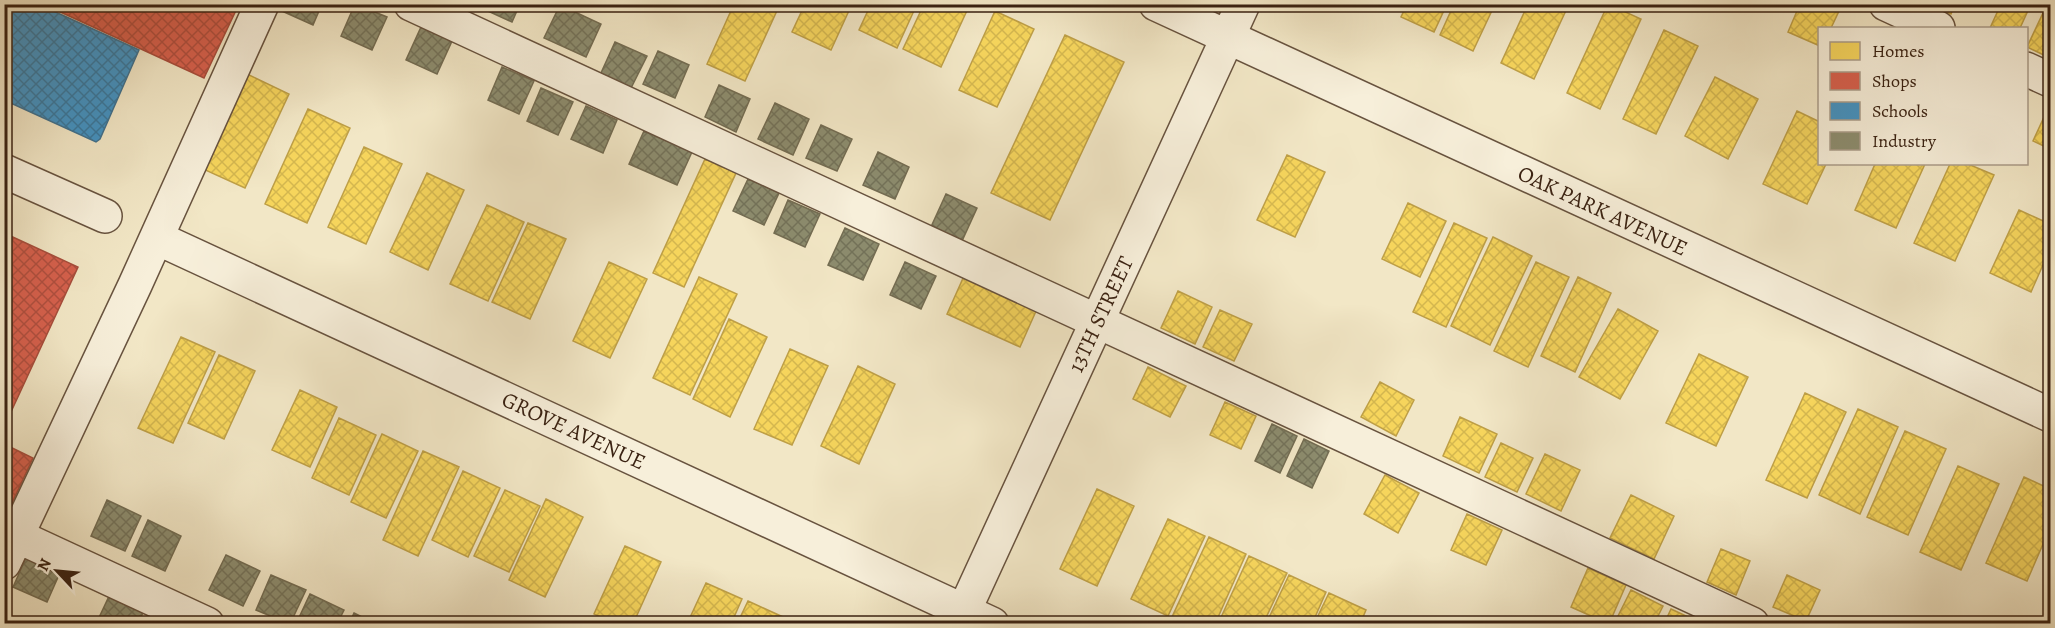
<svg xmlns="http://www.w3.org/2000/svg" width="2055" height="628" font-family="Alegreya,serif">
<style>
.homes{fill:url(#homes-cross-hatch);stroke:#be9f46;stroke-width:1.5}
.shops{fill:url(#shops-cross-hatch);stroke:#a74d3b;stroke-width:1.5}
.schools{fill:url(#schools-cross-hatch);stroke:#40718e;stroke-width:1.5}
.industry{fill:url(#industry-cross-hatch);stroke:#736c52;stroke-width:1.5}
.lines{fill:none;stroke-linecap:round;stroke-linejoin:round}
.minor-casing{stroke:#68533f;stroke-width:36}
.minor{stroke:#f7efda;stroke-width:33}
.labels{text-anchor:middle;stroke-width:6;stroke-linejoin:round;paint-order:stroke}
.street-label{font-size:22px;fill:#3a2212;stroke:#f7efda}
</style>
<defs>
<pattern id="homes-cross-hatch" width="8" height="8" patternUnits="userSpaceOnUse" patternTransform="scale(1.5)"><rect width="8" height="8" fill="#f6d55c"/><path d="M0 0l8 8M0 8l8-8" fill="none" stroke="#d4b74f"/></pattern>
<pattern id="shops-cross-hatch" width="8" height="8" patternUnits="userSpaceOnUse" patternTransform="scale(1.5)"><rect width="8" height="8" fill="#d6604d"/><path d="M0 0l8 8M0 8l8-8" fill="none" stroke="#af4f3f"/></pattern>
<pattern id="schools-cross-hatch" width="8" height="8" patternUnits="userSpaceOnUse" patternTransform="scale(1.5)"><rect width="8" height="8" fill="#4393c3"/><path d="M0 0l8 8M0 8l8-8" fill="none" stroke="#39789d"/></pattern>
<pattern id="industry-cross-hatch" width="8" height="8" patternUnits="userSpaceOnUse" patternTransform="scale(1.5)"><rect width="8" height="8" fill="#8c8c6e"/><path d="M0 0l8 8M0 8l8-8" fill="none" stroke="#737259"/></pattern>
</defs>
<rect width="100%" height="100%" fill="#f2e7c6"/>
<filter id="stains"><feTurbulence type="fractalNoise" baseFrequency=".00333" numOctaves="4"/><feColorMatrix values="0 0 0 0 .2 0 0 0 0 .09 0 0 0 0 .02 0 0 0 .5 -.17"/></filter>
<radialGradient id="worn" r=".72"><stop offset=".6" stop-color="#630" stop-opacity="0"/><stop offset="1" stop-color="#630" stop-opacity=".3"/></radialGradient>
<path class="homes" d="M734,4H780L745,81L707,64Z
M805,4H852L831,50L792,32Z
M871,4H917L897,48L859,30Z
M924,4H970L941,67L903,49Z
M1407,4H1447L1434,32L1401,17Z
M1454,4H1495L1473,51L1440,35Z
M1528,4H1569L1534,79L1501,63Z
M1608,4L1641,19L1600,109L1567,93Z
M1800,4H1825L1839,11L1831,28H1820V46L1788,32Z
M1930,4H1955L1951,14Z
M2001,4H2031L2020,28H1990Z
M995,11L1034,29L997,107L959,90Z
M2043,13L2050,16V58L2027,47Z
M1664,30L1698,46L1656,134L1623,119Z
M1065,35L1124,62L1050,220L991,193Z
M247,74L289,94L245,188L203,169Z
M1715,77L1758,99L1728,159L1685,136Z
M2050,104V149L2033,141Z
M308,109L350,128L307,223L265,204Z
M1797,111L1820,122V164H1826L1807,204L1763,184Z
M364,147L402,164L366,244L328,227Z
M1287,155L1325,172L1295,237L1257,220Z
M705,159L736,173L684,287L653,273Z
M1875,164H1925L1896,228L1855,210Z
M1950,164H1968L1994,175L1955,261L1914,243Z
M427,173L464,190L428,270L390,252Z
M1408,203L1446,221L1420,277L1382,259Z
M487,205L524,222L488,301L450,284Z
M2019,210L2050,224V249L2031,292L1990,273Z
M528,223L566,239L530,319L492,302Z
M1454,223L1487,238L1446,327L1413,312Z
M1493,237L1532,256L1490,345L1451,326Z
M609,262L647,279L610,358L573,341Z
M1536,262L1569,277L1528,367L1494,351Z
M964,276L1037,309L1020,347L947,314Z
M699,277L737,294L690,395L653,378Z
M1578,277L1611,293L1575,372L1541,356Z
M1178,291L1212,307L1195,344L1161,328Z
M1618,309L1658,331L1620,399L1579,377Z
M1220,310L1252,324L1234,361L1203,347Z
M729,319L767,337L730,417L693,399Z
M181,337L215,352L173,443L138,428Z
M790,349L828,366L792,445L754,429Z
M1699,354L1748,377L1716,446L1666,423Z
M219,355L255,371L224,439L188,423Z
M858,366L895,384L859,464L821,446Z
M1148,367L1186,386L1170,417L1133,399Z
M1380,382L1414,400L1396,436L1361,417Z
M300,390L337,407L310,467L272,450Z
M1805,393L1846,412L1807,498L1766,480Z
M1225,402L1256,416L1241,449L1210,435Z
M1858,409L1898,427L1860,514L1819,495Z
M1460,417L1497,434L1479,473L1443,456Z
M339,418L376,435L349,495L312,478Z
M1905,431L1946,449L1908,535L1867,517Z
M382,434L418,451L386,518L351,502Z
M1501,443L1533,458L1517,492L1485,477Z
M423,451L459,467L418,556L383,540Z
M1545,454L1580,470L1561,511L1526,494Z
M1958,466L1999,484L1961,570L1920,552Z
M463,471L500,488L468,557L432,540Z
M1385,475L1419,493L1398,533L1364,514Z
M2024,477L2050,489V528L2027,581L1986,563Z
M1097,489L1134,506L1097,586L1060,569Z
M505,490L540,506L509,572L474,556Z
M1631,495L1674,516L1654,559L1610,538Z
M546,499L583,517L545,597L509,580Z
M1467,514L1502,530L1486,565L1451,550Z
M1168,519L1205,536L1168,616L1131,599Z
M1209,537L1246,554L1215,624H1186L1172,617Z
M625,546L661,562L633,624H615L594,614Z
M1721,549L1750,561L1736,595L1707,582Z
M1249,556L1287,573L1263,624H1218Z
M1588,568L1626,585L1609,624L1571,607Z
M1289,575L1326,592L1312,624H1266Z
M1787,575L1820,590L1806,621L1773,607Z
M706,583L742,599L731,624H687Z
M1631,590L1663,606L1654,624H1614Z
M1329,593L1366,610L1360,624H1314Z
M748,601L783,617L780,624H737Z
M1671,609L1701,623L1700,624H1664Z"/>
<path class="shops" d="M43,4H234L238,6L204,78Z
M4,233L78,267L4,427Z
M4,444L33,458L4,520Z"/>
<path class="schools" d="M4,4H38L139,50L100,139L96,142L4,100Z"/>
<path class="industry" d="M285,4H322L313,25L282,11Z
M355,4L387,17L372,50L341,36Z
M483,4H520L512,22L481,8Z
M560,5L601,24L586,57L544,38Z
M421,27L452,41L437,74L406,60Z
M615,42L647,56L631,88L600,75Z
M658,51L689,65L675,98L643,84Z
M502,67L534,81L519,114L488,100Z
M719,85L750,99L736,132L705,117Z
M541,88L573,102L558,135L527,121Z
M775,103L809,119L793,155L758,139Z
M586,106L617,120L603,153L571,139Z
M821,125L852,139L837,171L806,158Z
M644,131L692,152L677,185L629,164Z
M878,152L909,167L895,199L863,185Z
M748,179L779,193L764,225L733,211Z
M946,194L977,208L962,241L931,227Z
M788,200L820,214L805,247L774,233Z
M845,228L879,244L863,280L828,265Z
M905,262L936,276L921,309L890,295Z
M1272,424L1297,436L1280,473L1255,461Z
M1304,439L1329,451L1312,488L1287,476Z
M107,500L141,516L125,551L91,536Z
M148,520L181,536L165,571L132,556Z
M29,551L63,566L47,602L13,587Z
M226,555L260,571L243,606L209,590Z
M271,575L306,590L290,624L256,610Z
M111,592L145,608L138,624H96Z
M310,594L344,610L337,624H296Z
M354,613L376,624H349Z"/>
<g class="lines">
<defs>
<path id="minor" d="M411,4L1752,624
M1156,4L2050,415
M1886,4L1938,28
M2026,69L2050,80
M4,171L105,216
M157,238L992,624
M17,536L207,624
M4,563L135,285L262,4
M958,624L1243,4"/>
</defs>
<use href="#minor" class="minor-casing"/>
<use href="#minor" class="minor"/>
</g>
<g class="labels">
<g class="street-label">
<text transform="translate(1603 210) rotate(25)" y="8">OAK PARK AVENUE</text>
<text transform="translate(1100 314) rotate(-65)" y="8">13TH STREET</text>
<text transform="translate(574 430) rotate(25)" y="8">GROVE AVENUE</text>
</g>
</g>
<rect width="2055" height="628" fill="none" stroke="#f2e7c6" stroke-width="24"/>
<rect x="6" y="6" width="2043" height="616" fill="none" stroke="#3a2212" stroke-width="3"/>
<rect x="12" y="12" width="2031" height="604" fill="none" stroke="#3a2212" stroke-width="1.5"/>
<rect x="1818" y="27" width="210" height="138" fill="#f7efda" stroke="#ab9d8a" stroke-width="1.5"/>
<rect x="1830" y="42" width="30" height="18" fill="#f6d55c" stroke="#ab9d8a" stroke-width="1.5"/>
<text x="1872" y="57" font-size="18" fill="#3a2212">Homes</text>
<rect x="1830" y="72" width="30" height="18" fill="#d6604d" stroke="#ab9d8a" stroke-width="1.5"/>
<text x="1872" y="87" font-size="18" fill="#3a2212">Shops</text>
<rect x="1830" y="102" width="30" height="18" fill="#4393c3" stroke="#ab9d8a" stroke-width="1.5"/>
<text x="1872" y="117" font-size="18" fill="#3a2212">Schools</text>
<rect x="1830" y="132" width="30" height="18" fill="#8c8c6e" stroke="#ab9d8a" stroke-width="1.5"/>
<text x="1872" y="147" font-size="18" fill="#3a2212">Industry</text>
<g transform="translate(57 571) rotate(296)" stroke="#f7efda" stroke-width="4.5" paint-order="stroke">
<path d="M0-4.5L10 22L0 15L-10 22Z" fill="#3a2212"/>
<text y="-9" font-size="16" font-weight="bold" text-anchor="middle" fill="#3a2212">N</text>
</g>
<rect width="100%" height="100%" filter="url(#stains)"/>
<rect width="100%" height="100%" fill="url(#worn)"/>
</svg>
